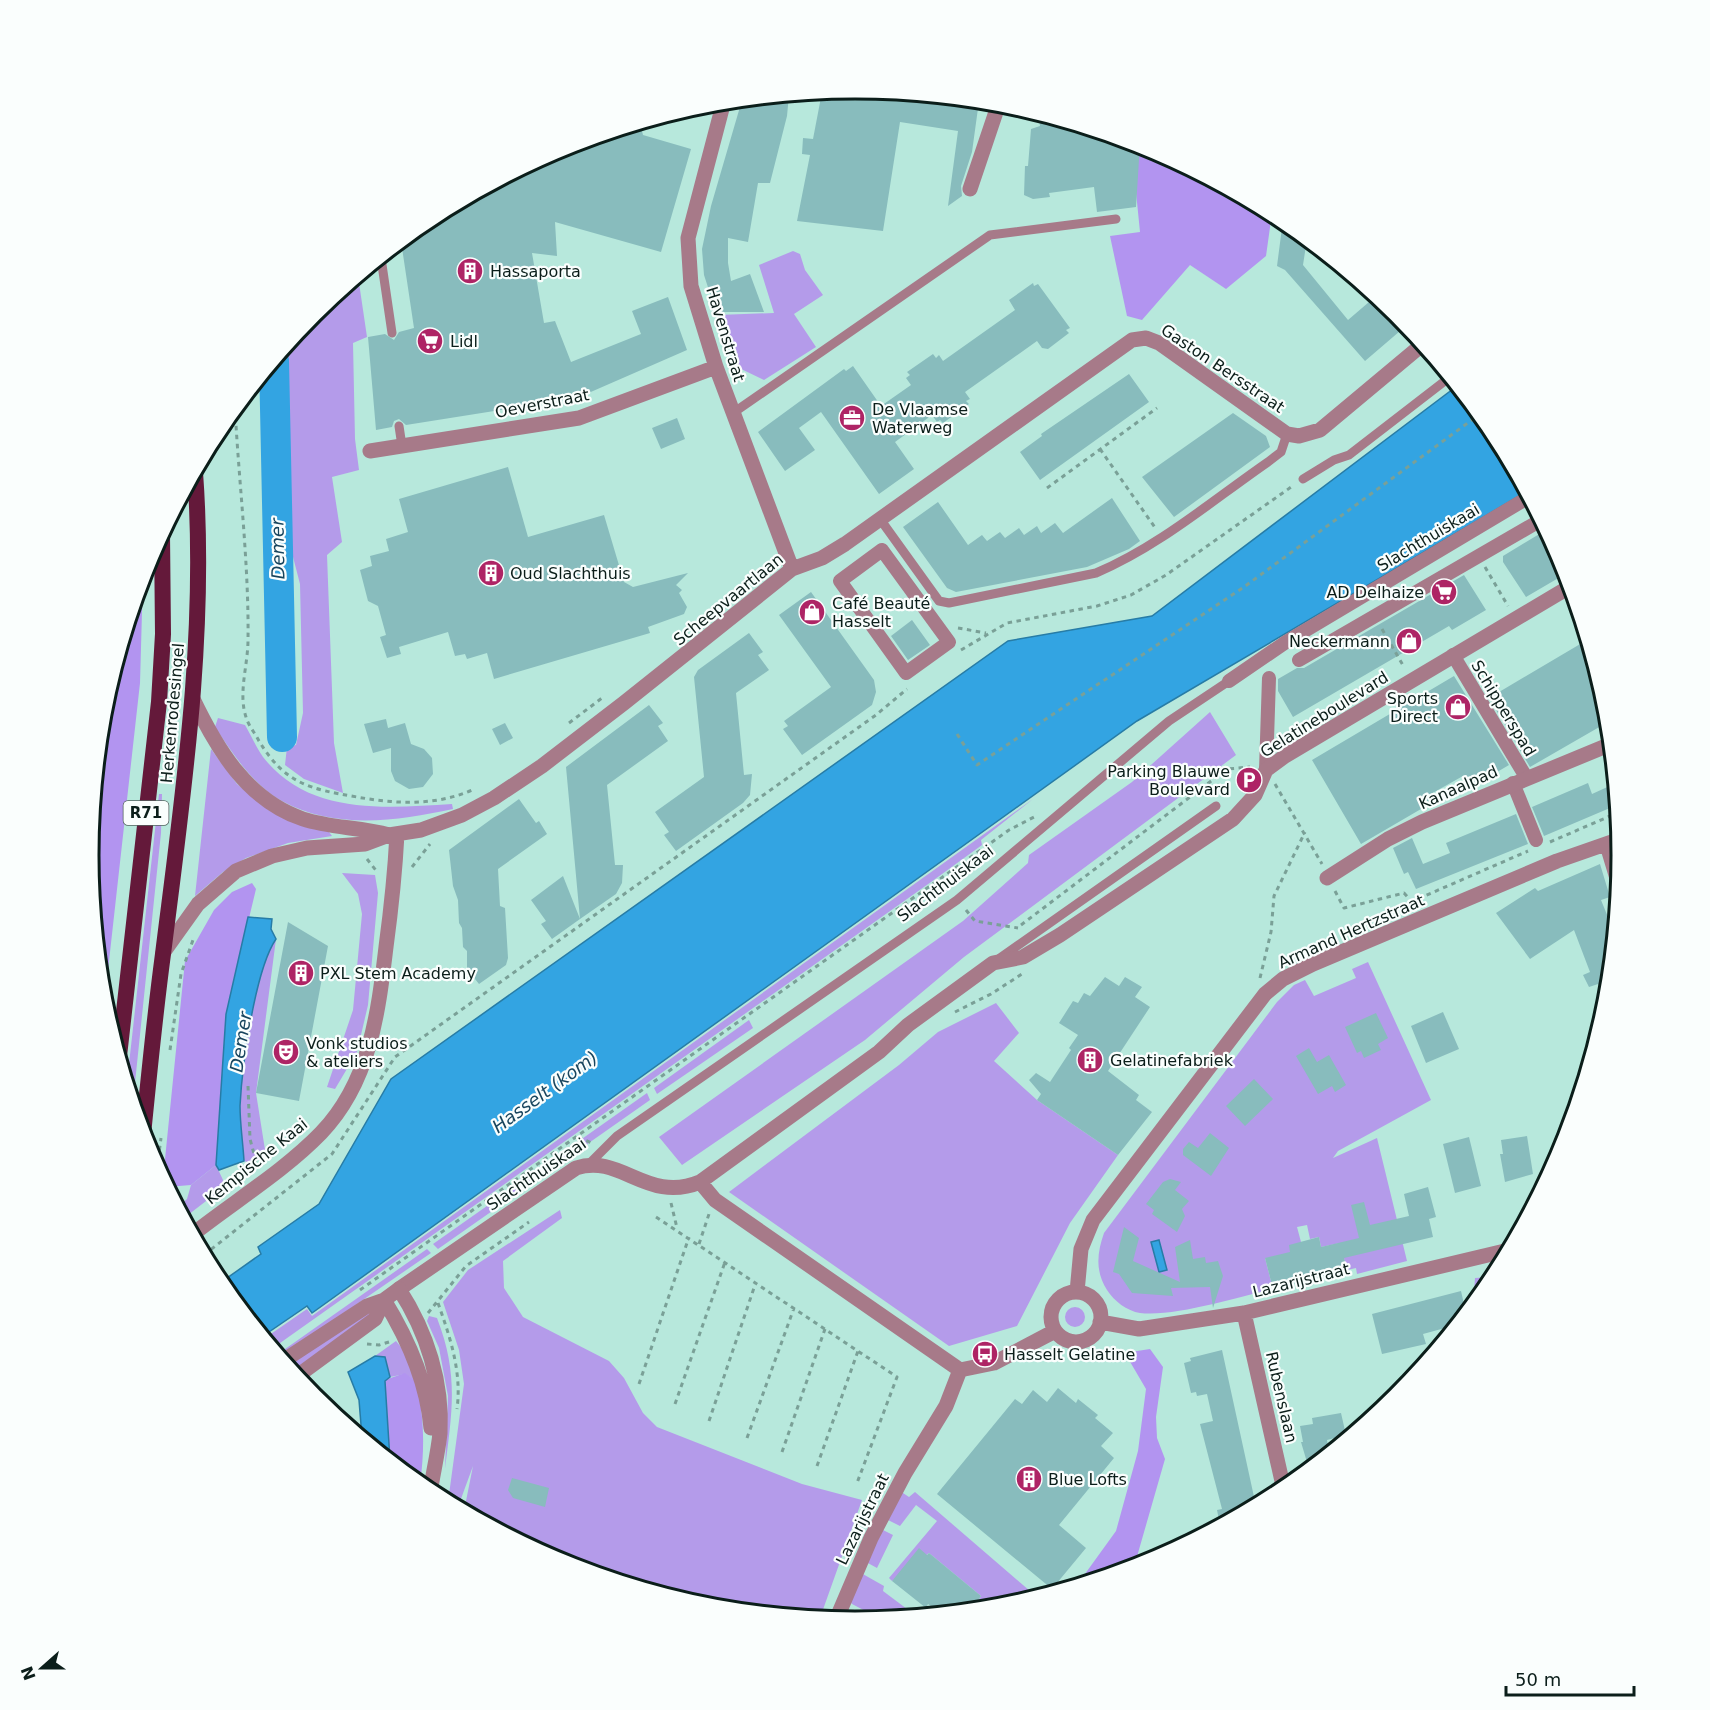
<svg xmlns="http://www.w3.org/2000/svg" width="1710" height="1710" font-family="'DejaVu Sans',sans-serif">
<style>
.green{fill:#b49bea}
.forest{fill:#b294f0}
.water{fill:#33a4e2;stroke:#277ca6;stroke-width:1.5}
.lines{fill:none;stroke-linecap:round;stroke-linejoin:round}
.river{stroke:#33a4e2;stroke-width:30}
.building{fill:#88bcbd}
.path{stroke:#7aa097;stroke-width:3;stroke-dasharray:4.5 4.5;stroke-linecap:butt}
.service{stroke:#a77a89;stroke-width:9}
.pedestrian{stroke:#a77a89;stroke-width:14}
.minor{stroke:#a77a89;stroke-width:15}
.tertiary{stroke:#a77a89;stroke-width:15}
.trunk{stroke:#64193a;stroke-width:16}
.labels{text-anchor:middle;stroke-width:4.5;stroke-linejoin:round;paint-order:stroke}
.shield{fill:#fafefd;stroke:#53615e;stroke-width:1.5}
.shield-label{font-size:15px;font-weight:bold;fill:#0b1e1a}
.poi-label{font-size:16px;fill:#0b1e1a;stroke:#fafefd;text-anchor:start}
.street-label{font-size:16px;fill:#0b1e1a;stroke:#fafefd}
.water-label{font-size:18px;font-style:italic;fill:#18455e;stroke:#fafefd}
.rim{fill:none;stroke:#0b1e1a;stroke-width:3}
</style>
<rect width="100%" height="100%" fill="#b7e8dc"/>
<path class="green" d="M793,251L800,254L805,270L823,295L794,314L816,347L764,380L737,367L718,315L774,313L759,265Z
M358,276L367,337L353,343L355,439L359,470L332,477L342,542L327,555L334,743L343,793L304,779L285,765L287,747L296,745L303,713L300,584L292,553L284,349L313,313Z
M1210,712L1236,755L964,957L865,1040L682,1165L659,1137L963,921L1028,863L1029,855L1132,782Z
M218,718L245,725C251,735 256,747 263,757C309,816 386,808 452,804L453,809C397,821 335,830 282,801C253,785 233,754 215,727Z
M211,749L237,784L267,809L329,832L332,836L288,843L246,858L223,872L195,896Z
M159,794H162L161,833L133,1102L127,1082Z
M1033,799L981,840L982,845L931,882L273,1348L265,1338L307,1309L312,1316Z
M342,873L375,875L378,893L368,1005L357,1052L335,1089L327,1087L353,1010L362,914L358,894Z
M276,939L256,1093L266,1156L250,1163L244,1161C243,1143 240,1124 240,1106C242,1066 255,970 276,939Z
M1368,962L1431,1100L1338,1151L1333,1158L1377,1138L1407,1261L1357,1274L1356,1268L1347,1270L1340,1243L1321,1247L1319,1237L1310,1239L1307,1225L1297,1227L1301,1242L1292,1259L1265,1258L1273,1289C1237,1297 1175,1317 1140,1313C1127,1311 1114,1301 1107,1290C1095,1271 1097,1253 1104,1233L1277,1002L1294,985L1305,980L1314,996L1356,978L1352,969Z
M996,1003L1019,1033L994,1061L1037,1100L1118,1155L1070,1223L1017,1326L949,1346L729,1192L899,1065L938,1032Z
M749,1020L753,1028L657,1094L654,1088Z
M647,1093L650,1100L438,1249L433,1244Z
M216,1165L223,1180V1188L184,1218L178,1207L187,1199L191,1185Z
M560,1210L562,1218L503,1261L504,1288L523,1317L609,1361L624,1378L643,1413L657,1427L802,1484L862,1500L820,1618L705,1607L561,1563L464,1511L473,1466L458,1507L448,1502L464,1384L459,1350L443,1302L468,1270Z
M427,1249L431,1253L280,1357L278,1354Z
M1497,1272L1473,1304L1475,1278L1490,1277Z
M1065 1317a10 10 0 1 1 20 0a10 10 0 1 1-20 0Z
M370,1310L369,1317L292,1372L287,1366Z
M429,1316L437,1318C459,1375 452,1411 445,1469L448,1396L439,1348L427,1321Z
M396,1341L405,1352L417,1382L405,1374L390,1377L385,1357L375,1356Z
M900,1491L909,1497L915,1492L1037,1597L1004,1607L985,1609L977,1602L981,1596L929,1553L892,1581L889,1578L937,1521L916,1505L900,1526L886,1519Z
M881,1529L893,1535L877,1568L866,1562Z
M861,1573L884,1586L883,1591L907,1609L905,1613L909,1616L881,1619L852,1604L850,1601Z"/>
<path class="forest" d="M1131,142L1149,147L1272,213L1266,256L1226,289L1190,265L1142,320L1127,316L1110,236L1140,232Z
M143,576L140,683L104,1006L89,855L103,705Z
M252,883L256,889L226,1014L216,1165L191,1185L167,1187L163,1179L185,961L214,910L232,892Z
M1150,1349L1163,1367L1156,1417L1157,1438L1165,1459L1134,1567L1077,1585L1116,1531L1138,1451L1146,1389L1129,1360L1118,1354Z
M405,1373L417,1382C424,1420 425,1446 420,1485L390,1460L385,1380Z"/>
<path class="water" d="M1457,386L1493,429L1526,492L1137,721L312,1313L307,1306L263,1336L220,1283L261,1254L258,1247L319,1204L391,1079L1008,641L1152,616Z
M248,917L272,919L271,929L276,939C255,970 242,1066 240,1106C240,1124 243,1143 244,1161L219,1170L216,1165L226,1014Z
M1159,1240L1167,1270L1159,1272L1151,1242Z
M375,1356L385,1357L390,1377L385,1381L390,1460L362,1437L359,1400L348,1372Z"/>
<g class="lines">
<path class="river" d="M274,361L282,737"/>
</g>
<path class="building" d="M855,88L979,101L972,152L961,186L962,196L948,206L958,131L900,122L883,231L797,221L810,155L802,154L803,138L813,139L822,92Z
M789,95L787,116L770,183H758L748,242L728,238V263L731,281L750,274L764,312H716L704,275L702,249L711,206L742,100Z
M1038,113L1140,144L1136,207L1097,212L1094,187L1049,193L1050,197L1033,199L1024,195L1025,166H1028L1031,129L1040,126Z
M640,123L643,135L691,149L661,252L555,222L557,256L532,253L544,323L555,321L571,362L641,334L632,311L668,297L687,350L577,398L406,425L399,419L394,421L392,427L376,430L368,337L385,334L394,340L399,332L414,328L401,241L429,217L562,147Z
M1283,220L1307,239L1303,265L1348,320L1376,296L1407,325L1365,361L1285,270L1277,266Z
M1033,283L1034,286L1038,284L1070,328L1066,330L1069,333L1048,349L1042,348L1037,341L965,392L970,399L966,401L969,404L943,423L940,420L937,422L932,415L895,442L914,469L879,494L821,412L799,428L815,450L785,471L758,432L844,369L846,371L853,366L881,406L911,385L906,378L910,375L907,372L933,354L936,358L939,355L943,361L1015,310L1009,300Z
M1129,374L1149,402L1040,480L1020,452L1042,436L1041,434Z
M1233,413L1266,436L1270,447L1174,517L1142,477Z
M677,418L685,439L661,449L652,428Z
M508,467L528,537L604,515L624,582L633,587L688,573L676,585L682,590L679,593L687,607L684,614L648,627L650,633L494,679L487,653L467,659L465,654L455,656L448,632L399,647L401,654L387,658L380,637L386,635L378,606L368,601L360,570L372,566L370,556L389,551L386,539L408,532L399,499Z
M1112,498L1140,541L1129,549L1087,567L956,592L947,588L903,527L938,502L968,545L982,535L987,541L1000,532L1005,538L1019,528L1024,535L1037,526L1041,533L1055,523L1063,533Z
M1546,530L1567,573L1526,597L1503,562V556Z
M1464,575L1486,610L1452,630L1449,626L1293,717L1278,691V679L1297,668H1304Z
M811,592L874,680L876,692L872,705L802,755L783,729L788,726L784,721L831,687L779,615Z
M912,620L930,645L908,660L891,636Z
M749,633L763,652L758,655L769,670L736,693L744,775L752,774L750,795L743,803L676,851L664,835L669,832L655,812L704,777L694,677L698,670Z
M1587,640L1607,706L1608,722L1530,767L1489,698Z
M1454,676L1509,765L1470,788L1463,776L1429,795L1433,802L1361,844L1312,760Z
M649,705L663,723L658,726L668,741L607,785L615,865H623L622,883L616,894L580,919L566,767Z
M386,719L388,728L405,723L411,744L424,749L432,758L433,774L423,787L409,789L395,781L391,771V748L373,753L364,724Z
M505,723L513,738L500,745L492,729Z
M1588,783L1592,794L1614,784L1617,805L1544,836L1532,807Z
M519,799L536,823L539,821L547,834L498,869L500,906L505,908L508,958L506,965L479,984L467,969V951L463,947L462,928L459,923L458,900L453,886L449,850Z
M1516,814L1528,844L1416,889L1408,872L1404,874L1393,848L1412,838L1423,864L1450,853L1446,843Z
M1600,864L1610,897L1601,900L1614,932L1607,1004L1598,984L1589,987L1583,975L1590,972L1574,930L1530,959L1496,913L1535,888L1538,891Z
M563,876L580,919L552,939L541,924L546,921L531,900Z
M288,922L328,946L299,1101L256,1093Z
M1105,977L1119,986L1125,977L1142,987L1135,997L1150,1007L1108,1071L1139,1095L1136,1100L1152,1112L1118,1155L1037,1100L1041,1094L1029,1080L1036,1073L1050,1082L1071,1050L1069,1048L1078,1035L1059,1023L1073,1001L1078,1003L1084,993L1090,996Z
M1443,1012L1459,1049L1426,1063L1411,1026Z
M1376,1013L1388,1038L1378,1044L1381,1050L1364,1058L1361,1051L1357,1053L1345,1027Z
M1309,1048L1317,1062L1329,1055L1346,1085L1335,1092L1332,1086L1318,1094L1296,1056Z
M1254,1079L1273,1099L1245,1126L1226,1106Z
M1210,1133L1229,1148L1211,1176L1183,1155V1149L1189,1142L1198,1148Z
M1527,1136L1533,1174L1505,1182L1500,1154H1503L1501,1140Z
M1469,1137L1481,1186L1455,1193L1443,1144Z
M1170,1179L1181,1182L1175,1190L1189,1201L1182,1209L1185,1216L1177,1232L1152,1214L1154,1210L1146,1204L1163,1182Z
M1428,1187L1436,1217L1429,1219L1433,1237L1344,1258L1347,1270L1273,1289L1265,1258L1290,1252L1289,1245L1319,1237L1321,1247L1359,1238L1351,1205L1364,1202L1370,1225L1409,1216L1404,1194Z
M1124,1227L1139,1238L1133,1261L1180,1282L1175,1247L1190,1240L1193,1259L1205,1257L1206,1263L1218,1261L1223,1276L1213,1308L1210,1287L1171,1288L1173,1296L1132,1293L1119,1274L1113,1272Z
M1461,1291L1466,1313L1456,1325L1423,1334L1426,1344L1382,1354L1372,1314Z
M1222,1350L1256,1506L1220,1525L1217,1510L1222,1509L1200,1424L1213,1421L1207,1394L1197,1396L1196,1392L1191,1393L1184,1363L1191,1361L1190,1358Z
M1058,1388L1076,1403L1078,1399L1098,1415L1095,1418L1113,1433L1101,1446L1114,1458L1059,1525L1086,1548L1052,1589L937,1494L1015,1399L1022,1404L1033,1390L1047,1402Z
M1341,1413L1346,1435L1327,1440L1329,1453L1309,1469L1301,1442H1303L1300,1426L1313,1424L1312,1418Z
M512,1478L549,1488L545,1507L513,1498L508,1490Z
M919,1548L927,1555L929,1553L981,1596L977,1602L985,1609L940,1613L928,1604L926,1608L892,1581Z"/>
<g class="lines">
<path class="path" d="M235,408C239,484 249,565 248,640C248,665 238,693 246,717C248,725 255,733 259,741C285,784 310,789 357,797C395,804 436,806 472,790
M1100,449L1156,529
M1047,488L1157,408
M1485,567L1508,606
M958,628L986,633
M1382,629L1404,667
M961,650L1007,623L1097,606L1131,595L1166,575L1294,485
M569,723L602,698
M957,734L977,765L1244,587L1480,414
M1275,784L1322,864
M1550,842L1617,813
M367,859L378,873
M412,867L430,844
M1335,891L1344,908L1404,893L1412,902
M966,910L975,921L1018,928
M1370,922L1374,918L1528,851
M1021,925L1227,769L1250,767
M1260,978L1271,932L1274,896L1305,832
M955,1012L991,994L1022,974
M170,1050L181,974L193,940
M248,1086L250,1139L257,1165
M578,1137L594,1144
M157,1168L161,1138
M671,1203L677,1228
M656,1217L897,1377L857,1483
M699,1244L709,1214
M204,1255L332,1154L395,1057L876,715L907,689
M360,1290L1009,830L1034,817
M438,1303C450,1337 462,1372 457,1409
M428,1313L466,1266L529,1222
M367,1344L379,1345L389,1342
M639,1384L689,1237
M675,1404L725,1262
M709,1421L756,1282
M747,1438L794,1308
M782,1452L825,1329
M817,1466L858,1351
M856,1612L872,1620"/>
<path class="service" d="M381,258L392,333
M733,413L990,235L1116,219
M399,426L402,446
M1303,479L1334,460L1349,455L1450,377
M880,519L939,601L949,603L1096,573C1158,547 1213,500 1268,462L1281,452L1287,434
M1000,958L1216,806
M589,1164L617,1136L957,900L1169,721L1229,681"/>
<path class="pedestrian" d="M882,550L949,642L906,673L840,581Z
M1453,655L1526,777
M1299,660L1541,520
M1229,681L1286,642L1529,497
M1266,770L1269,678
M1513,783L1536,840"/>
<path class="minor" d="M724,101L688,238L691,286L716,367L792,569
M970,189L999,103
M370,451L579,418L716,367
M193,699C217,749 247,800 303,819C330,828 361,827 389,835
M1607,845L1619,885
M1327,878L1388,839L1422,822L1611,744
M163,953L198,904L236,871L272,856L307,848L365,844L389,835L421,830L462,815L494,798L542,766L624,703L792,569L822,558L845,544L1132,340L1146,338L1159,343L1287,434L1299,436L1320,430L1423,344
M700,1182L715,1200L960,1370
M193,1234C235,1201 284,1171 321,1133C370,1082 378,1014 386,947C391,910 395,872 397,834
M399,1289L576,1168C621,1153 647,1204 700,1182L879,1052L908,1025L993,963L1023,957L1060,935L1233,819L1255,795L1266,770L1285,756L1571,586
M1077,1292L1081,1249L1093,1220L1265,994L1283,979L1313,964L1557,861L1620,839
M1051 1317a25 25 0 1 1 50 0a25 25 0 1 1-50 0Z
M1244,1313L1284,1490
M1100,1322L1139,1329L1244,1313L1509,1250
M960,1370L994,1363L1055,1331
M836,1620L871,1538L905,1473L946,1406L960,1370"/>
<path class="tertiary" d="M384,1300C408,1339 427,1382 431,1428
M283,1361L367,1306L384,1300L399,1289C427,1332 443,1383 440,1433C438,1453 433,1473 430,1493
M296,1377L375,1319L384,1300"/>
<path class="trunk" d="M119,1056L159,702L163,634L162,534
M143,1135C149,1074 155,1014 163,954C183,794 207,634 195,472"/>
</g>
<defs>
<symbol id="building-disc" viewBox="-11 -11 22 22"><circle r="9.5" fill="#ae2465" stroke="#fafefd"/><path d="M-4-6H4V6H1V3H-1V6H-4ZM-2.5-4.3h1.7v1.8h-1.7ZM.8-4.3h1.7v1.8H.8ZM-2.5-1h1.7V.8h-1.7ZM.8-1h1.7V.8H.8Z" fill="#fff"/></symbol>
<symbol id="supermarket-disc" viewBox="-11 -11 22 22"><circle r="9.5" fill="#ae2465" stroke="#fafefd"/><path d="M-6-5.5h2.5l.6 2H6L4.5 2H-2.5L-4.4-4H-6ZM-1.5 3.2a1.3 1.3 0 1 0 .1 0ZM3 3.2a1.3 1.3 0 1 0 .1 0Z" fill="#fff"/></symbol>
<symbol id="office-disc" viewBox="-11 -11 22 22"><circle r="9.5" fill="#ae2465" stroke="#fafefd"/><path d="M-6-3h4V-5.5h4V-3h4V5H-6ZM-1-4.5V-3h2v-1.5ZM-6 0V1H6V0Z" fill="#fff"/></symbol>
<symbol id="shop-disc" viewBox="-11 -11 22 22"><circle r="9.5" fill="#ae2465" stroke="#fafefd"/><path d="M-5-2.5h2.3a2.7 3.5 0 0 1 5.4 0H5L5.5 6h-11ZM-1.5-2.5h3a1.5 2.3 0 0 0-3 0Z" fill="#fff"/></symbol>
<symbol id="parking-disc" viewBox="-11 -11 22 22"><circle r="9.5" fill="#ae2465" stroke="#fafefd"/><path d="M-3.5-5.5H1a3.5 3.5 0 0 1 0 7H-1V5.5H-3.5ZM-1-3.4V-.6H.8a1.4 1.4 0 0 0 0-2.8Z" fill="#fff"/></symbol>
<symbol id="theatre-disc" viewBox="-11 -11 22 22"><circle r="9.5" fill="#ae2465" stroke="#fafefd"/><path d="M-5-5.5Q0-4 5-5.5V0Q5 5 0 6Q-5 5-5 0ZM-3.3-2.5H-1v1.5H-3.3ZM1-2.5H3.3v1.5H1ZM-2.8 1Q0 5.5 2.8 1Z" fill="#fff"/></symbol>
<symbol id="bus-disc" viewBox="-11 -11 22 22"><circle r="9.5" fill="#ae2465" stroke="#fafefd"/><path d="M-5-6H5V4H4V6H2V4H-2V6H-4V4H-5ZM-3.5-4V0h7V-4ZM-3.5 1.2v1.5H-2V1.2ZM2 1.2v1.5H3.5V1.2Z" fill="#fff"/></symbol>
</defs>
<g fill-rule="evenodd">
<use href="#building-disc" x="455" y="256" width="30" height="30"/>
<use href="#supermarket-disc" x="415" y="326" width="30" height="30"/>
<use href="#office-disc" x="837" y="403" width="30" height="30"/>
<use href="#building-disc" x="476" y="558" width="30" height="30"/>
<use href="#supermarket-disc" x="1429" y="577" width="30" height="30"/>
<use href="#shop-disc" x="797" y="597" width="30" height="30"/>
<use href="#shop-disc" x="1394" y="626" width="30" height="30"/>
<use href="#shop-disc" x="1443" y="692" width="30" height="30"/>
<use href="#parking-disc" x="1234" y="765" width="30" height="30"/>
<use href="#building-disc" x="286" y="958" width="30" height="30"/>
<use href="#theatre-disc" x="271" y="1037" width="30" height="30"/>
<use href="#building-disc" x="1075" y="1045" width="30" height="30"/>
<use href="#bus-disc" x="970" y="1339" width="30" height="30"/>
<use href="#building-disc" x="1014" y="1464" width="30" height="30"/>
</g>
<g class="labels">
<rect class="shield" x="123.5" y="801" width="45" height="24" rx="4.5"/>
<g class="shield-label">
<text x="146" y="818">R71</text>
</g>
<g class="poi-label">
<text x="490" y="277">Hassaporta</text>
<text x="450" y="347">Lidl</text>
<text x="872" y="415">De Vlaamse<tspan x="872" dy="18">Waterweg</tspan></text>
<text x="510" y="579">Oud Slachthuis</text>
<text x="1424" y="598" text-anchor="end">AD Delhaize</text>
<text x="832" y="609">Café Beauté<tspan x="832" dy="18">Hasselt</tspan></text>
<text x="1390" y="647" text-anchor="end">Neckermann</text>
<text x="1438" y="704" text-anchor="end">Sports<tspan x="1438" dy="18">Direct</tspan></text>
<text x="1230" y="777" text-anchor="end">Parking Blauwe<tspan x="1230" dy="18">Boulevard</tspan></text>
<text x="320" y="979">PXL Stem Academy</text>
<text x="306" y="1049">Vonk studios<tspan x="306" dy="18">&amp; ateliers</tspan></text>
<text x="1110" y="1066">Gelatinefabriek</text>
<text x="1004" y="1360">Hasselt Gelatine</text>
<text x="1048" y="1485">Blue Lofts</text>
</g>
<g class="street-label">
<text transform="translate(726 334) rotate(73)" y="6">Havenstraat</text>
<text transform="translate(1223 368) rotate(34)" y="6">Gaston Bersstraat</text>
<text transform="translate(542 403) rotate(-11)" y="6">Oeverstraat</text>
<text transform="translate(1428 537) rotate(-31)" y="6">Slachthuiskaai</text>
<text transform="translate(728 599) rotate(-39)" y="6">Scheepvaartlaan</text>
<text transform="translate(1504 708) rotate(59)" y="6">Schipperspad</text>
<text transform="translate(172 713) rotate(-85)" y="6">Herkenrodesingel</text>
<text transform="translate(1324 714) rotate(-32)" y="6">Gelatineboulevard</text>
<text transform="translate(1458 787) rotate(-24)" y="6">Kanaalpad</text>
<text transform="translate(945 883) rotate(-37)" y="6">Slachthuiskaai</text>
<text transform="translate(1351 931) rotate(-24)" y="6">Armand Hertzstraat</text>
<text transform="translate(256 1161) rotate(-39)" y="6">Kempische Kaai</text>
<text transform="translate(536 1174) rotate(-34)" y="6">Slachthuiskaai</text>
<text transform="translate(1301 1280) rotate(-14)" y="6">Lazarijstraat</text>
<text transform="translate(1282 1397) rotate(77)" y="6">Rubenslaan</text>
<text transform="translate(862 1519) rotate(-64)" y="6">Lazarijstraat</text>
</g>
<g class="water-label">
<text transform="translate(278 549) rotate(-91)" y="6">Demer</text>
<text transform="translate(241 1042) rotate(-81)" y="6">Demer</text>
<text transform="translate(545 1092) rotate(-36)" y="6">Hasselt (kom)</text>
</g>
</g>
<path d="M0 0H1710V1710H0ZM99 855a756 756 0 1 1 1512 0a756 756 0 1 1-1512 0Z" fill="#fafefd" fill-rule="evenodd"/>
<path class="rim" d="M99 855a756 756 0 1 1 1512 0a756 756 0 1 1-1512 0Z"/>
<g transform="translate(42 1668) rotate(249)" stroke="#fafefd" stroke-width="4.5" paint-order="stroke">
<path d="M0-4.5L10 22L0 15L-10 22Z" fill="#0b1e1a"/>
<text y="-9" font-size="16" font-weight="bold" text-anchor="middle" fill="#0b1e1a">N</text>
</g>
<path d="M1506 1686v9h128v-9" fill="none" stroke="#0b1e1a" stroke-width="3"/>
<text x="1515" y="1686" font-size="18" fill="#0b1e1a" stroke="#fafefd" stroke-width="4.5" paint-order="stroke">50 m</text>
</svg>
